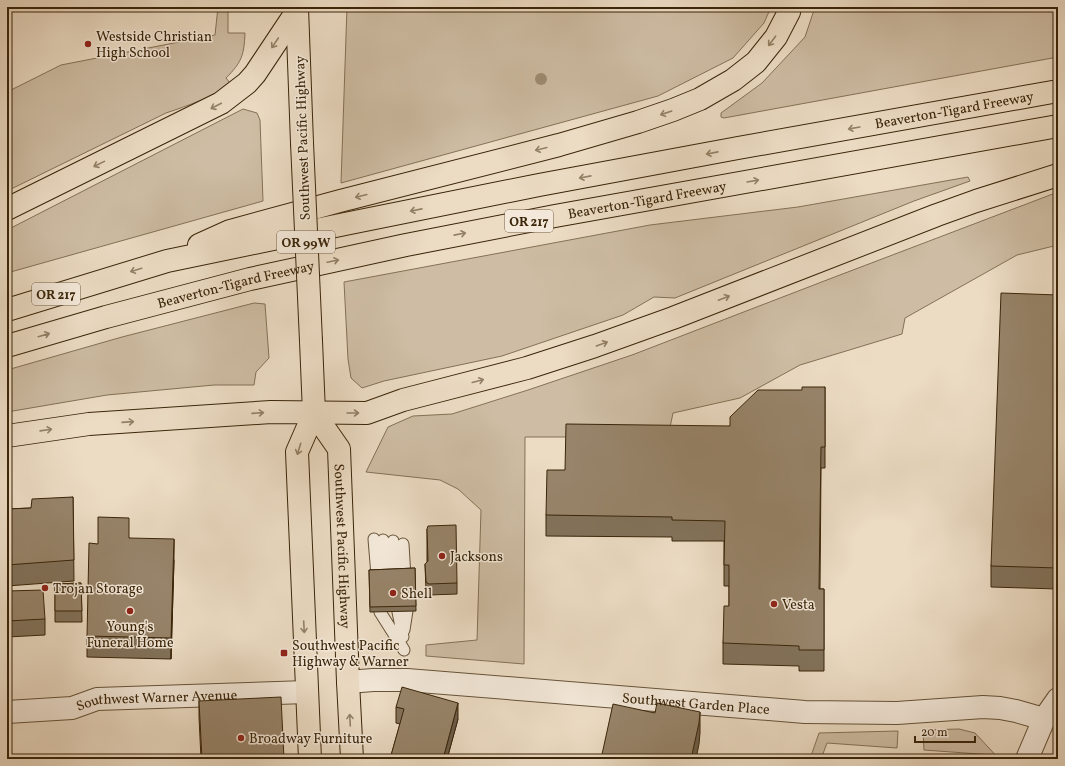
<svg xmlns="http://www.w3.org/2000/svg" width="1065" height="766" font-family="Vollkorn,serif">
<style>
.green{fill:#cebda4;stroke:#847156}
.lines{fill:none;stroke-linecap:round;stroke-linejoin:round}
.lane-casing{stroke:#665338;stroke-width:13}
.street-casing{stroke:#665338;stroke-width:24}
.highway-casing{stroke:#3a2509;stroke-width:24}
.lane{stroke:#f3e8d9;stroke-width:11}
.street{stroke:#f3e8d9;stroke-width:22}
.highway{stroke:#ecdcc4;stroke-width:22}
.highway-bridge-casing{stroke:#3a2509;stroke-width:24;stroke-linecap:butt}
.highway-bridge{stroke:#ecdcc4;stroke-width:22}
.tree{fill:#9e8c73}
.wall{fill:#82725b;stroke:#3a2509}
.shaded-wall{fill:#6a5c4a;stroke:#3a2509}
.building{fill:#97846a;stroke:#3a2509}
.oneway{stroke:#938066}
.poi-dot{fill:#8f2418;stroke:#f3e8d9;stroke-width:1.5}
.labels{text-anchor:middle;stroke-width:3;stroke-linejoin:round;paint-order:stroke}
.shield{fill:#f3e8d9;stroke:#726047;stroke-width:1}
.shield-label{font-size:13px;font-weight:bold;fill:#3a2509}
.poi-label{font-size:14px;fill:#3a2509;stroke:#f3e8d9;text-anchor:start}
.street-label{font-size:14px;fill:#3a2509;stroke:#f3e8d9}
</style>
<rect width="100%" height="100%" fill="#ecdcc4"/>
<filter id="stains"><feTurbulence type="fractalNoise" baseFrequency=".005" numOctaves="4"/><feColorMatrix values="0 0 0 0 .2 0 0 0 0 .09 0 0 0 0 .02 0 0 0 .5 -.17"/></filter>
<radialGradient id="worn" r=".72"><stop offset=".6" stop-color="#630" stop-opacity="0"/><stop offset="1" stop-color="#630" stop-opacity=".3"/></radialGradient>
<path class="green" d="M218,7H228V33H245C244,55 242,62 226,78L231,84C213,97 187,106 166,113L7,191V92L61,65L215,35Z
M347,7H771L764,23L733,58L658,96L341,183Z
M815,7H1058V57L724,118L721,117V113L762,83L805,37Z
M243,109L257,113L260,120L263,201L7,273V230Z
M968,177L970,181L914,201L675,298L654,297L623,315L502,356L384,381L362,388L351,378L348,359L344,282L650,225L798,207Z
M1058,192V245L1017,255L905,318L902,334L800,365L740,398L673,413L668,437H525L524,664L426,656V645L477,640L481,510L458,489L440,480L366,472L388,427L413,416L452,414L528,390L632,355L832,278Z
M254,303L265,304L269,358L256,372L254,385H214L107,395L7,412V370L122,337Z
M959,729L975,733L989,748L999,759H992L993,755L924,750L923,730Z
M898,731L897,748L827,743L821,759H810L819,733Z"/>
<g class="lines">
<defs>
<path id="lane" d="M374,539L380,612L404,650
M383,540L386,583
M393,541L398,612L403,637
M403,544L407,611L404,630"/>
<g id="street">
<path id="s1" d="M348,682L373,680H407L805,712L897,713L983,707L1000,708L1016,711L1044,719"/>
<path id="s2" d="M7,712L72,708L97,699L307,692"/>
<path d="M1027,759L1044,719L1058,699"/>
</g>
<g id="highway">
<path d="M297,8L302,143"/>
<path d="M7,209L221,103L247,83L255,74L297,11"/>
<path d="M199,245L230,231L340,201L559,145L638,122L673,110L700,99L733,80L756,62L776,37L789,12L790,7"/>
<path id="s3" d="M7,310L167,261L345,224L539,185L738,148L1058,91"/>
<path id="s4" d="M7,346L106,317L250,279L406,245L555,216L1058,126"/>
<path id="s5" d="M314,413L339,449L348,682L352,759"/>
<path d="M7,436L89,424L271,412L367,413L403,400L527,368L595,346L673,318L937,215L976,201L1058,175"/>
<path d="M310,759L297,452L314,413L311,341"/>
</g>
</defs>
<use href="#lane" class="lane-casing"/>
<use href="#street" class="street-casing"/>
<use href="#highway" class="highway-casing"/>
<use href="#lane" class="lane"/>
<use href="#street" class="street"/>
<use href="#highway" class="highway"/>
<defs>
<path id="highway-bridge" d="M302,143L311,341"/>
</defs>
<use href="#highway-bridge" class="highway-bridge-casing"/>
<use href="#highway-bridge" class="highway-bridge"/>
</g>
<circle class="tree" cx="541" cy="79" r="6"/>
<path class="wall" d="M1058,295V589L991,587V566Z
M825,387V468H821L820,589H824V671H799V666L723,664V643L729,606V586H724V541H672V537L546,536V515L565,470L730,426Z
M73,497L74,581L7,586V509L31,508Z
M427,529L457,583V594L429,595L427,594L426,592L425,564L427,562Z
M129,538L174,560L171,659L87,657V636Z
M415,568L416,611L370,612L369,570Z
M81,583L82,622H55V584Z
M7,591L45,619V635L7,637Z
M199,701L284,759H201L199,717Z
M396,707L458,719L447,759H390L400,724L396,723Z"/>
<path class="shaded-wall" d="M174,539V560L171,659V638Z
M458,703V719L447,759H443Z
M700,712V733L699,744L696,759H691Z"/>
<path class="building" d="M1001,293L1058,295V568L991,566Z
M802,387H825V447H821L819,589H824V650H799V646L723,643L724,606H729V565H724L725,521L672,520V517L546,515L547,470H565L566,424L730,426V417L758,390H802Z
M73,497L74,560L7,565V509L31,508L32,499Z
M98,517L129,518V538L174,539L171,638L87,636L89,543L98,544Z
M456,525L457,583L429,584L427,583L426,581L425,564L428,561L427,529L428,526Z
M415,568L416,606L370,607L369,570Z
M81,583L82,611H55V584Z
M43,590L45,619L7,621V591Z
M402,687L458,703L443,759H390L404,709L396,707Z
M281,697L284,759H202L199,701Z
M657,703L700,712L699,723L691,759H601L613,704L655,713Z"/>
<defs><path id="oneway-shaft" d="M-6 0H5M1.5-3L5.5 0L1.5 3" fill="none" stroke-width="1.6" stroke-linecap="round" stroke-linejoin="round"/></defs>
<g class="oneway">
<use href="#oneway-shaft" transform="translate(772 41) rotate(127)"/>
<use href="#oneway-shaft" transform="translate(275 43) rotate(124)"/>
<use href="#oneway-shaft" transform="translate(216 106) rotate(153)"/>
<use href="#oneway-shaft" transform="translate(666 113) rotate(161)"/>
<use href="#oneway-shaft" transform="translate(854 128) rotate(170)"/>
<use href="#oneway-shaft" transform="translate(541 149) rotate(166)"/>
<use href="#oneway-shaft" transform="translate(712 153) rotate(169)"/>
<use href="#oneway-shaft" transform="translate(99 164) rotate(154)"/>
<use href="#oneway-shaft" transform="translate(585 177) rotate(169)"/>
<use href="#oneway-shaft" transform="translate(753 181) rotate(-10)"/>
<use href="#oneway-shaft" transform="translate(361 196) rotate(166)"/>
<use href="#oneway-shaft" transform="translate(416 210) rotate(169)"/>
<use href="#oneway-shaft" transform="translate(460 234) rotate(-11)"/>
<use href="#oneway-shaft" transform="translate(333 261) rotate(-12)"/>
<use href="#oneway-shaft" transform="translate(136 270) rotate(163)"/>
<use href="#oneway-shaft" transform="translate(724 298) rotate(-21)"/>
<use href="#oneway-shaft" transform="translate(44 335) rotate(-16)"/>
<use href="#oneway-shaft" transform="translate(602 344) rotate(-20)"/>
<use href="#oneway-shaft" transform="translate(478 381) rotate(-15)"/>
<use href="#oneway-shaft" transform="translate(258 413) rotate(-4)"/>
<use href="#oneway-shaft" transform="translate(353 413)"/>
<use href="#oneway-shaft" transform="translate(128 422) rotate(-4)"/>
<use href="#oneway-shaft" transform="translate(46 430) rotate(-8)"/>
<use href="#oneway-shaft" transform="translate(299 449) rotate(107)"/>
<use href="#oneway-shaft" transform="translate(304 627) rotate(87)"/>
<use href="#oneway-shaft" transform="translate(350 720) rotate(-93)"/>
</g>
<g class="poi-dot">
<circle cx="88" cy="44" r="4"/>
<circle cx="442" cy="556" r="4"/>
<circle cx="45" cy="588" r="4"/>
<circle cx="393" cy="593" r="4"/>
<circle cx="774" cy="604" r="4"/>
<circle cx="130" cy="611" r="4"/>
<rect x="280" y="649" width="8" height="8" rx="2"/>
<circle cx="241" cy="738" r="4"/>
</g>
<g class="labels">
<g class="shield">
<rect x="505" y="210" width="48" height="22" rx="3"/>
<rect x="277" y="231" width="58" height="22" rx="3"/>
<rect x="32" y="283" width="48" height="22" rx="3"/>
</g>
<g class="shield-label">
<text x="529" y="226">OR 217</text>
<text x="306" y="247">OR 99W</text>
<text x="56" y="299">OR 217</text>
</g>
<g class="poi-label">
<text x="96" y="41">Westside Christian<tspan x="96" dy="16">High School</tspan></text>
<text x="450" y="561">Jacksons</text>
<text x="53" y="593">Trojan Storage</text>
<text x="401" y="598">Shell</text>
<text x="782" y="609">Vesta</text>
<text x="130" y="631" text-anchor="middle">Young's<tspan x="130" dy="16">Funeral Home</tspan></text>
<text x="292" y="650">Southwest Pacific<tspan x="292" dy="16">Highway &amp; Warner</tspan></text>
<text x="249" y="743">Broadway Furniture</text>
</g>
<g class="street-label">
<text dy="5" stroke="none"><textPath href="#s3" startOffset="969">Beaverton-Tigard Freeway</textPath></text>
<text transform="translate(302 138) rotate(-92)" y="5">Southwest Pacific Highway</text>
<text dy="5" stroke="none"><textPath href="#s4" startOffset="657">Beaverton-Tigard Freeway</textPath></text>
<text dy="5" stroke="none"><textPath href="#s4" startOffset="237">Beaverton-Tigard Freeway</textPath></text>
<text dy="5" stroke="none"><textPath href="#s5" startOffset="141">Southwest Pacific Highway</textPath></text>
<text dy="5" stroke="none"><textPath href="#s2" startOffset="151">Southwest Warner Avenue</textPath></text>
<text dy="5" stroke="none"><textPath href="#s1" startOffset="349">Southwest Garden Place</textPath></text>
</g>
</g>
<rect width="1065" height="766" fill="none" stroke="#ecdcc4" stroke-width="24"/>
<rect x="8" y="8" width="1049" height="750" fill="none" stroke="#3a2509" stroke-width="2"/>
<rect x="12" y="12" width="1041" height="742" fill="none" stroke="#3a2509"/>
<path d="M915 736v6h60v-6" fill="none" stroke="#3a2509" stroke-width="2"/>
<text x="921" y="736" font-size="12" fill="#3a2509" stroke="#f3e8d9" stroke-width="3" paint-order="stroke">20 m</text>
<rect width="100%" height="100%" filter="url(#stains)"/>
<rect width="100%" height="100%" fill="url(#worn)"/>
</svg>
